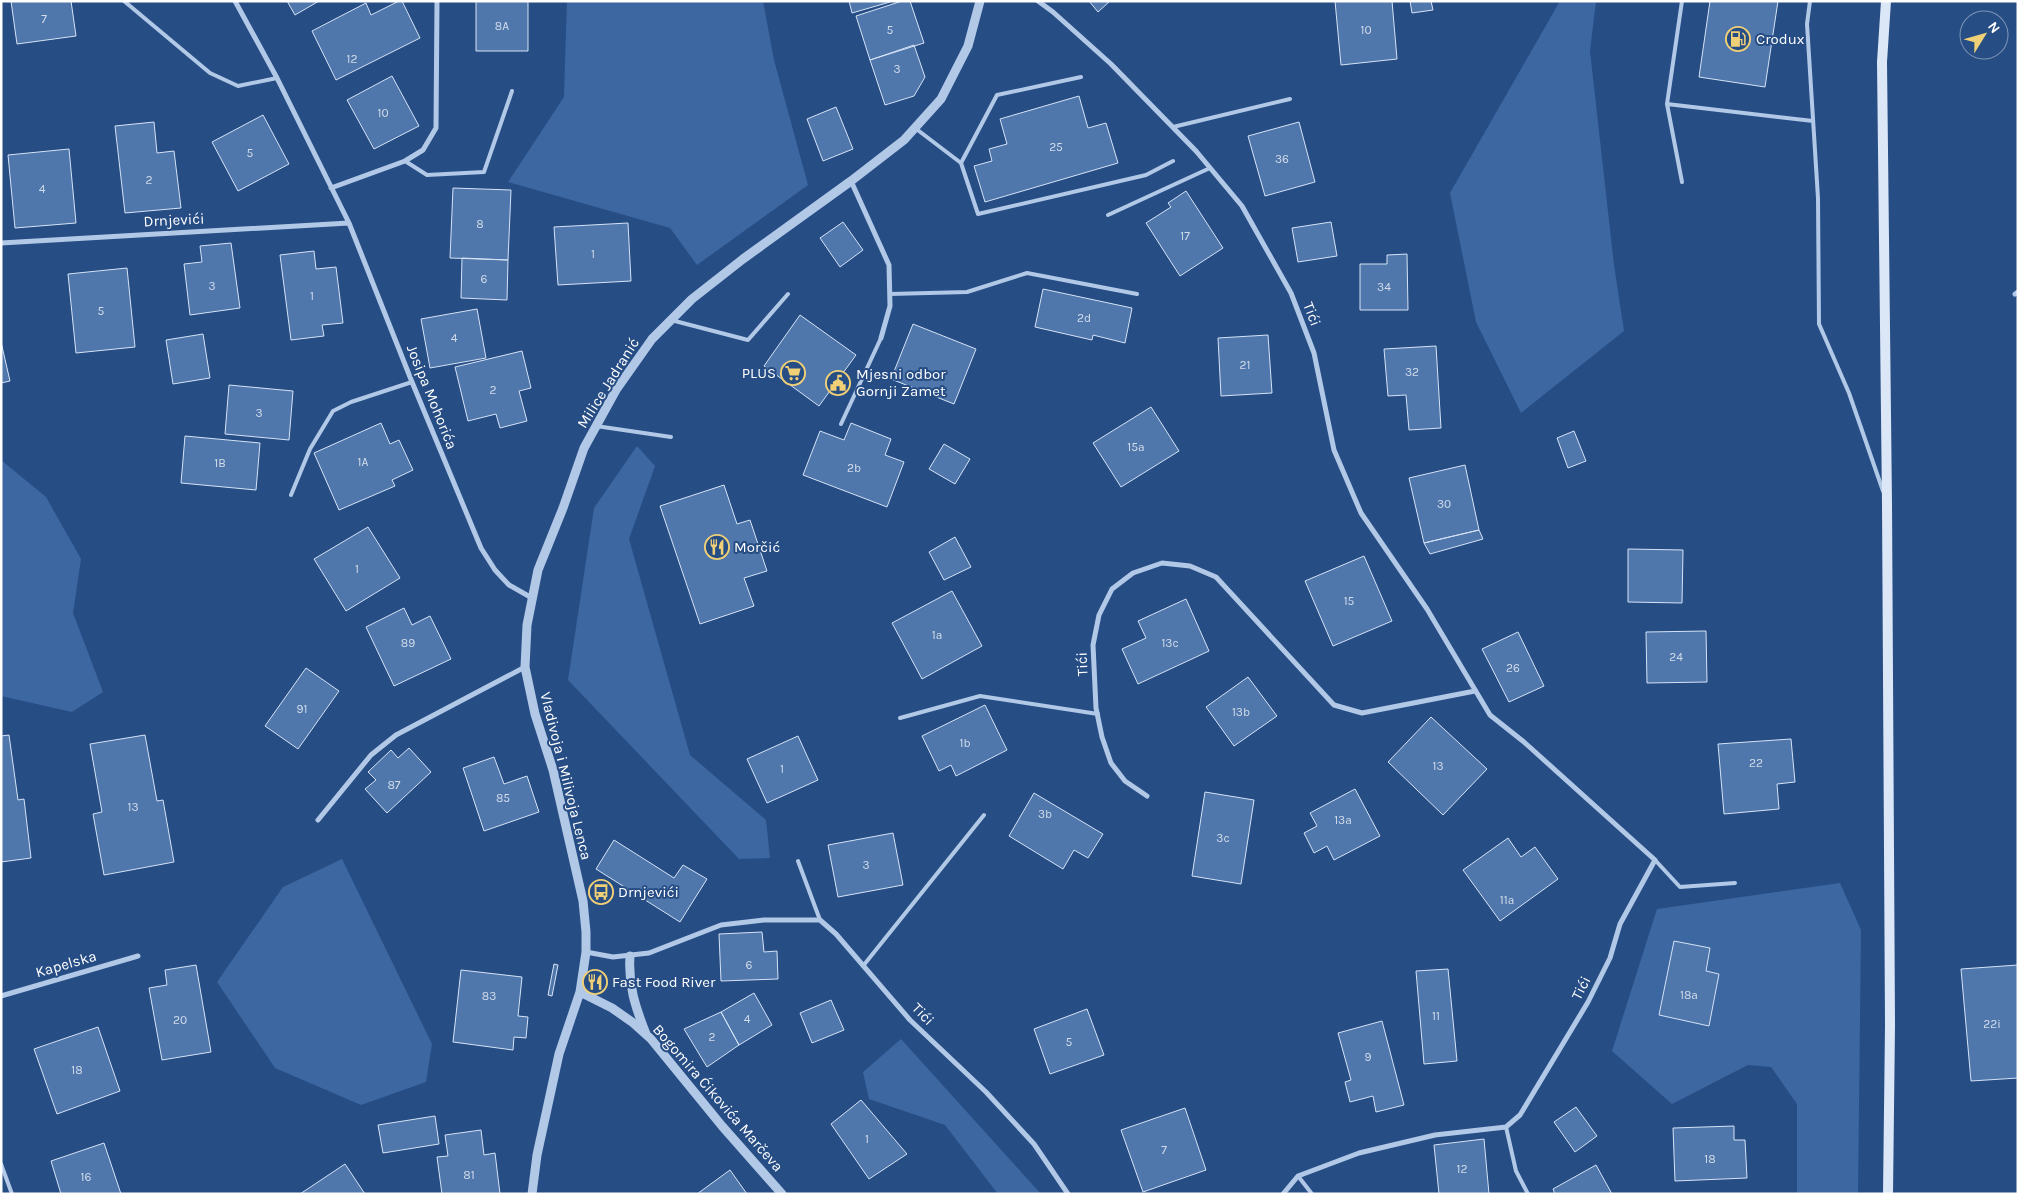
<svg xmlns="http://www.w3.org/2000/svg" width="2019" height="1195" font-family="Karla,sans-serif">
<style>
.green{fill:#3c67a1}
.building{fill:#5077ac;stroke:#d5e3f6}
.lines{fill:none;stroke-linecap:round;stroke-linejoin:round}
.service{stroke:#b1c8e7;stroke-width:4}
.minor{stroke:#b1c8e7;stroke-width:5}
.tertiary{stroke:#b1c8e7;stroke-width:9}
.secondary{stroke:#dbe6f7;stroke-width:10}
.labels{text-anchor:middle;stroke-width:4;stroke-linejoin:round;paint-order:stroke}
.number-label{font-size:12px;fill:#d3ddea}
.poi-label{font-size:15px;fill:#fff;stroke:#274d85;text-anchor:start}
.street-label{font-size:15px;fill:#fff;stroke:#274d85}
</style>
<rect width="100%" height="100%" fill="#274d85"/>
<path class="green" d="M567,1H763L774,60L808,185L697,265L670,228L508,182L564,97Z
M1560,1H1596L1590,51L1614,265L1624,331L1521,413L1476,322L1450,193Z
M637,446L655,466L629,539L690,755L766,820L770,858L739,859L568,680L594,508Z
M1,460L46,497L81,559L73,613L103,692L72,712L1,696Z
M342,859L432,1044L426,1082L361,1105L275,1068L217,982L283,887Z
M1840,883L1861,930L1858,1194H1797V1104L1771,1067L1748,1065L1672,1104L1612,1051L1657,909Z
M901,1039L1041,1194H998L945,1125L869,1099L863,1072Z"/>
<path class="building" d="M11,1H71L76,36L17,44Z
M287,1H319L295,15Z
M399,1H402L420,38L336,80L312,31L366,3L371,15Z
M476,1H528V51H476Z
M849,1H889L890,2L852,13Z
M902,1H910L924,43L870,60L856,16Z
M1089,1H1110L1098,12Z
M1335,1H1392L1397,59L1341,65Z
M1410,1H1431L1433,10L1412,13Z
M1710,1H1778L1765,87L1699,77Z
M914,45L925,77L914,96L885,105L870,60Z
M392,76L419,126L374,149L347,100Z
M1079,96L1088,128L1106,123L1118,163L985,202L974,166L992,161L989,149L1007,144L1000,119Z
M836,107L853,149L823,161L807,119Z
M263,115L289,164L238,191L212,142Z
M154,122L157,153L174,151L181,208L125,213L115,126Z
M1299,122L1315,182L1265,196L1248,136Z
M69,149L76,223L15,228L8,155Z
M453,188L511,190L508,260L450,258Z
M1186,191L1223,248L1180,276L1146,223L1171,207L1168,203Z
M843,222L863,250L840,267L820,238Z
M1331,222L1337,256L1298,262L1292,228Z
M628,223L631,281L558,285L554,227Z
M231,243L240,308L190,315L184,264L202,262L200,246Z
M314,251L316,269L336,267L343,323L322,325L324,336L291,340L280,255Z
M1407,254L1408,310H1360V264H1387V255Z
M462,258L508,260L507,300L461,298Z
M127,268L135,347L76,353L68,274Z
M1043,289L1132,308L1125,343L1093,335L1092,340L1035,327Z
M477,309L486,358L430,368L421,319Z
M800,315L856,355L819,406L764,366Z
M913,324L976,349L954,404L891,379Z
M203,334L210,378L173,384L166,340Z
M1268,335L1272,393L1221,396L1218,338Z
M1,342L10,381L1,383Z
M1436,346L1441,428L1409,430L1406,395L1388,396L1384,349Z
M522,351L531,388L519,391L527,421L500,428L496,414L468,421L455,367Z
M229,385L293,391L289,440L225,434Z
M1151,407L1179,451L1121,487L1093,443Z
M381,423L390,444L399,440L413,470L392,480L395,486L339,510L314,453Z
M851,423L891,439L885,455L904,462L887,507L803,475L820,431L844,440Z
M1574,431L1586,461L1568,468L1557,438Z
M185,436L260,443L256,490L181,483Z
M944,444L970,459L955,484L929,469Z
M1465,465L1479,530L1424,543L1409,478Z
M724,485L737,524L750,520L767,571L744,578L754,606L700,624L660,506Z
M368,527L400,578L346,611L314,559Z
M1479,530L1483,539L1430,554L1424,543Z
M955,537L971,567L944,580L929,552Z
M1628,549L1683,550L1682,603L1628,602Z
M1364,556L1392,621L1333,646L1305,581Z
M952,591L982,646L922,679L892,623Z
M1186,599L1209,651L1138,684L1122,649L1146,638L1138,621Z
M404,608L412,625L430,616L451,659L394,686L366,627Z
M1706,631L1707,682L1647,683L1646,632Z
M1518,632L1544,686L1509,702L1482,649Z
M306,668L339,691L298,749L265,726Z
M1248,677L1277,716L1234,746L1206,707Z
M985,705L1007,750L956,776L951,765L939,771L922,736Z
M1431,717L1487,769L1443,815L1388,762Z
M9,735L18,800L24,799L31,858L1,862V736Z
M145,735L157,801L163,800L174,862L104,875L93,814L102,812L90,744Z
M798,736L818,780L767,803L747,759Z
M1791,739L1795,782L1777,784L1779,809L1724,814L1718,744Z
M409,748L431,772L387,813L365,789L376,780L368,772L391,750L398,758Z
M494,757L504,784L527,776L539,812L484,831L463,768Z
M1355,789L1380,836L1334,860L1327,846L1314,853L1304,833L1317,826L1310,813Z
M1205,792L1254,800L1241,884L1192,876Z
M1034,793L1103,834L1088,858L1074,850L1063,869L1009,836Z
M893,833L903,885L838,897L828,845Z
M1508,838L1521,857L1535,847L1558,879L1500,921L1463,870Z
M614,840L674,878L683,865L707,879L680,922L596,869Z
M762,932L764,952L777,951L778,979L721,981L719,934Z
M1674,941L1710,948L1706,971L1719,974L1709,1026L1659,1015Z
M554,964L558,965L552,996L548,995Z
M196,965L211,1052L162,1060L149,988L167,985L165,970Z
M2018,965V1078L1971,1081L1961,969Z
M1448,969L1457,1061L1424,1064L1416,971Z
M461,970L522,977L518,1016L528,1017L526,1038L514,1037L513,1050L453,1042Z
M754,993L772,1025L739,1045L721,1012Z
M831,1000L844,1030L812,1043L800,1013Z
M1087,1009L1104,1055L1050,1074L1034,1029Z
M721,1012L739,1045L707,1067L684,1029Z
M1382,1021L1404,1105L1376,1112L1373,1096L1350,1102L1345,1082L1351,1080L1338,1033Z
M98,1027L120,1091L57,1114L34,1049Z
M861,1100L907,1154L869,1179L831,1124Z
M1576,1107L1597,1136L1575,1152L1554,1122Z
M1185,1108L1206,1170L1143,1192L1121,1130Z
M435,1116L439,1144L383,1153L378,1125Z
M1734,1126V1140H1745L1747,1178L1675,1181L1673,1128Z
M481,1130L484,1155L495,1153L500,1194H442L437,1157L448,1156L445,1135Z
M1484,1139L1489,1194H1439L1434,1145Z
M104,1143L121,1194H61L51,1161Z
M345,1164L365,1194H300Z
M1596,1165L1612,1194H1555L1553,1189Z
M730,1170L747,1194H697Z"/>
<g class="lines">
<path class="service" d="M124,1L210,73L238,86L277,78
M1810,1L1807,24L1818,198L1819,324L1849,393L1883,491
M1667,104L1813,121
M1173,127L1290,99
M915,128L961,163L997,95L1081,77
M405,161L427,175L484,172L512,91
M961,163L978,214L1146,175L1173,161
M1682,182L1667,104L1682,1
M1108,215L1210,168
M890,294L967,292L1027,273L1137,294
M671,320L748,340L788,294
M841,424L881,338
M596,426L671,437
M291,495L310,449L333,411L351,402L412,382
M900,718L980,696L1098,714
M1655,860L1680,887L1735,883
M798,861L820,920
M863,966L984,815
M1506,1127L1516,1171L1528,1194
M1,1164L12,1194
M1298,1176L1312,1194"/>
<path class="minor" d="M235,1L277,78L349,223L412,382L481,548L495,570L509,585L532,598
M1038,1L1053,12L1111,64L1196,151L1242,206L1291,293L1314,353L1334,450L1361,513L1427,609L1490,715L1524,742L1655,860L1620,924L1610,958L1588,1002L1520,1115L1506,1127L1435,1135L1359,1153L1298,1176L1283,1194
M851,181L889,265L890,306L881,338
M331,188L405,161L423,150L436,128L437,1
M1,243L349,223
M2015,294L2018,292
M1147,796L1125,781L1111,763L1102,737L1096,708L1093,645L1099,615L1112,589L1133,573L1162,563L1190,566L1216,577L1334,705L1362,713L1475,691
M318,820L371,755L396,735L525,667
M586,952L613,957L649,953L721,925L764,920H820L836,934L910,1020L986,1092L1034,1144L1068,1194
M1,996L138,956"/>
<path class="tertiary" d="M630,956C628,985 635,1006 646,1034
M580,992L612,1008L632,1022L651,1039L722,1126L782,1194
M532,1194L537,1155L559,1054L580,992L586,952V932L583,901L553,770L535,714L525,667L527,625L538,570L563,508L584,448L616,390L652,339L692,299L743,259L851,181L904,140L941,99L968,46L980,1"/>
<path class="secondary" d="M1886,1L1882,62L1887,503L1890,1025L1888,1194"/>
</g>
<defs>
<symbol id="fuel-ring" viewBox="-11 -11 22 22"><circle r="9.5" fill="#274d85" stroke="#f0d077" stroke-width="1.5"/><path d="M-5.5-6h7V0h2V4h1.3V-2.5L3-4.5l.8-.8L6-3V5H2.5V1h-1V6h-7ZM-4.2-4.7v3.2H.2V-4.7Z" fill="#f0d077"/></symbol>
<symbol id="supermarket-ring" viewBox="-11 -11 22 22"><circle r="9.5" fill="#274d85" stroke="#f0d077" stroke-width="1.5"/><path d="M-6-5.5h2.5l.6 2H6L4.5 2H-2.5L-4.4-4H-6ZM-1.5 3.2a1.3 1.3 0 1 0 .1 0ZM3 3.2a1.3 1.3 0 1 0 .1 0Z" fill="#f0d077"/></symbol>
<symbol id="civic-ring" viewBox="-11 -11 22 22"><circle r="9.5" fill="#274d85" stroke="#f0d077" stroke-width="1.5"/><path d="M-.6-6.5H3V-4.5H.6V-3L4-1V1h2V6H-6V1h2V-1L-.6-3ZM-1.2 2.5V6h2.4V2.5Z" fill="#f0d077"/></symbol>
<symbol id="restaurant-ring" viewBox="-11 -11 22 22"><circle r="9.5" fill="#274d85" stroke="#f0d077" stroke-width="1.5"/><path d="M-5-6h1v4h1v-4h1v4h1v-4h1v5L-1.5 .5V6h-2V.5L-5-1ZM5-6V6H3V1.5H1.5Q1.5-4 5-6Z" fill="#f0d077"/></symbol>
<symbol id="bus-ring" viewBox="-11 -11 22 22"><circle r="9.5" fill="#274d85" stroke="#f0d077" stroke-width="1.5"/><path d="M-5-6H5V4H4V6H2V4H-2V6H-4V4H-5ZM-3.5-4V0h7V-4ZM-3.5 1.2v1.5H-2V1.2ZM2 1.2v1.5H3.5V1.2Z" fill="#f0d077"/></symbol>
</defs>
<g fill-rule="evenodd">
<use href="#fuel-ring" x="1724" y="25" width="28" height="28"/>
<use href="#supermarket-ring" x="779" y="359" width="28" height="28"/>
<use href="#civic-ring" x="824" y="369" width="28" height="28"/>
<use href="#restaurant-ring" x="703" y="533" width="28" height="28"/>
<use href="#bus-ring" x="587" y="878" width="28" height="28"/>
<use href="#restaurant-ring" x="581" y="968" width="28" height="28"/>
</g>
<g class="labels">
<g class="number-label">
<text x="44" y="23">7</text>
<text x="502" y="30">8A</text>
<text x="890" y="34">5</text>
<text x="1366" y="34">10</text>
<text x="352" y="63">12</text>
<text x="897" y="73">3</text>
<text x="383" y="117">10</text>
<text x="1056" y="151">25</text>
<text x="250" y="157">5</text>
<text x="1282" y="163">36</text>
<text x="149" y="184">2</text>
<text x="42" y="193">4</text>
<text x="480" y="228">8</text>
<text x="1185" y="240">17</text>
<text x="593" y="258">1</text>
<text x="484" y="283">6</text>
<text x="212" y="290">3</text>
<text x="1384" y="291">34</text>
<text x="312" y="300">1</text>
<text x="101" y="315">5</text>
<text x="1084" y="322">2d</text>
<text x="454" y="342">4</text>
<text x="1245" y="369">21</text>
<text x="1412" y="376">32</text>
<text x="493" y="394">2</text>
<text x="259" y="417">3</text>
<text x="1136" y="451">15a</text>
<text x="363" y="466">1A</text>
<text x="220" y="467">1B</text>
<text x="854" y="472">2b</text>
<text x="1444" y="508">30</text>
<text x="357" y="573">1</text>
<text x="1349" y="605">15</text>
<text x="937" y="639">1a</text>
<text x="408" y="647">89</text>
<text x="1170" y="647">13c</text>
<text x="1676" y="661">24</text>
<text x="1513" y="672">26</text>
<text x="302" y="713">91</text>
<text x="1241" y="716">13b</text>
<text x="965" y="747">1b</text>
<text x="1756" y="767">22</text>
<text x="1438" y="770">13</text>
<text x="782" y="773">1</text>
<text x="394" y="789">87</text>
<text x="503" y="802">85</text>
<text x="133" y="811">13</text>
<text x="1045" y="818">3b</text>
<text x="1343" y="824">13a</text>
<text x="1223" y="842">3c</text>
<text x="866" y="869">3</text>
<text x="1507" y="904">11a</text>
<text x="749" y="969">6</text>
<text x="1689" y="999">18a</text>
<text x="489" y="1000">83</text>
<text x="1436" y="1020">11</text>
<text x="747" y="1023">4</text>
<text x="180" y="1024">20</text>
<text x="1992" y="1028">22i</text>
<text x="712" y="1041">2</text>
<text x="1069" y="1046">5</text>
<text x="1368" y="1061">9</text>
<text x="77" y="1074">18</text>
<text x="867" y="1143">1</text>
<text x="1164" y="1154">7</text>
<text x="1710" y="1163">18</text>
<text x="1462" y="1173">12</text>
<text x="469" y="1179">81</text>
<text x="86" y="1181">16</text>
</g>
<g class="poi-label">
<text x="1756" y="44">Crodux</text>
<text x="776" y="378" text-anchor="end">PLUS</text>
<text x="856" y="379">Mjesni odbor<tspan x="856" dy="17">Gornji Zamet</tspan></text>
<text x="734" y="552">Morčić</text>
<text x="618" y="897">Drnjevići</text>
<text x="612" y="987">Fast Food River</text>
</g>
<g class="street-label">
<text transform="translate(174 220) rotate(-3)" y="5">Drnjevići</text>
<text transform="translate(1312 314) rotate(69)" y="5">Tići</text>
<text transform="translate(608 383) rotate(-58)" y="5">Milice Jadranić</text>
<text transform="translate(432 397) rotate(68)" y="5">Josipa Mohorića</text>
<text transform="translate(1082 664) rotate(-92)" y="5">Tići</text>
<text transform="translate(566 776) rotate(76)" y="5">Vladivoja i Milivoja Lenca</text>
<text transform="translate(66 964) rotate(-16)" y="5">Kapelska</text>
<text transform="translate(1581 988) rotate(-63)" y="5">Tići</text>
<text transform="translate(923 1014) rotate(46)" y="5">Tići</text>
<text transform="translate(718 1098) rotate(49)" y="5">Bogomira Ćikovića Marčeva</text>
</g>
</g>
<rect width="2019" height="1195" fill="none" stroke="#ffffff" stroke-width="5"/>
<g transform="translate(1984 35) rotate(53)"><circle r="24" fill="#274d85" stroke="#7d94b6"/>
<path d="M0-4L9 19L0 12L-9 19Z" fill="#f0d077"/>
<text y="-8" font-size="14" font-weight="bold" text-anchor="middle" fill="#ffffff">N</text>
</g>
</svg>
